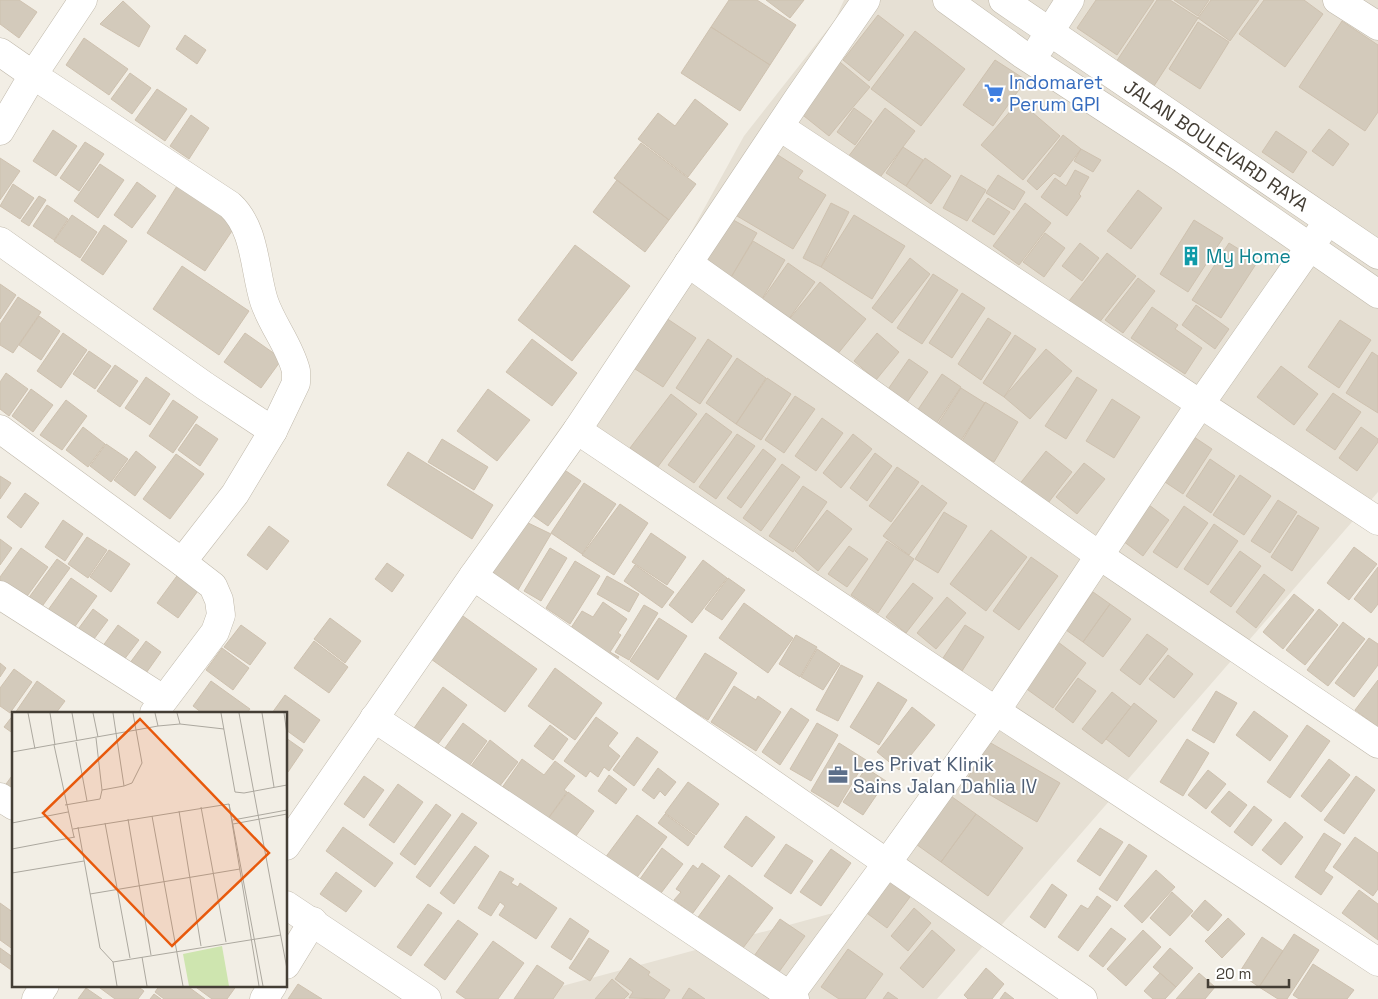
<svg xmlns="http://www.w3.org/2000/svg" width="1378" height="999" font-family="'Space Grotesk',sans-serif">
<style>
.residential{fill:#e6e0d4}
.building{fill:#d3cabb;stroke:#cec1af}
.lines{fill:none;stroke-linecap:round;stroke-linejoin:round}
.minor-casing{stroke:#c0b9ab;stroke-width:29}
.minor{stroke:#fff;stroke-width:28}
.labels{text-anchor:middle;stroke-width:4;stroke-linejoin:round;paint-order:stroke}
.shop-label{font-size:19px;fill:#366cbe;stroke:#fff;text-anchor:start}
.street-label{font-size:19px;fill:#443e35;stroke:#fff}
.culture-label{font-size:19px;fill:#0d838f;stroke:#fff;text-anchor:start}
.service-label{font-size:19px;fill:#4e5e75;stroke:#fff;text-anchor:start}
.inset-road{fill:none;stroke:#aca89f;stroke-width:1}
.view{fill:#e8590c;fill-opacity:0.15;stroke:#e8590c;stroke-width:2.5}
.inset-edge{fill:none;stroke:#443e35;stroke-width:2.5}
</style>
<rect width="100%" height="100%" fill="#f2eee5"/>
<path class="residential" d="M844,0H1378V492L937,999H514L833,913L981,719L560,435L640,325L744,136L835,20Z"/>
<path class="building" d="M0,0H19L37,12L19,38L0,24Z
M729,0H757L796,25L770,65L711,27Z
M766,0H804L790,18Z
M1096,0H1154L1117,55L1077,28Z
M1157,0H1170L1198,18L1152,89L1114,65Z
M1174,0H1209L1198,16Z
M1211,0H1259L1230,41L1198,18Z
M1264,0H1304L1323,14L1285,67L1239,34Z
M123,1L150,26L139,47L100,24Z
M878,15L904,35L869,81L843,60Z
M1342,21L1378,45V112L1365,131L1299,87Z
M1198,22L1229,42L1200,89L1169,69Z
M711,27L770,65L740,111L681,73Z
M915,31L965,69L921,126L871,89Z
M185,35L206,50L197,64L176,49Z
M84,38L128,69L109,95L66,65Z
M835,58L870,87L829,136L794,108Z
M995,60L1026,80L993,126L963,105Z
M130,73L151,88L132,114L111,99Z
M157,89L187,109L165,141L135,120Z
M695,99L728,124L688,177L638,139L658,113L675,126Z
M1019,101L1060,136L1023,180L981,145Z
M854,108L872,121L855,145L837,132Z
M885,108L915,131L878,180L848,157Z
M191,115L209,128L189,159L170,146Z
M1329,129L1349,144L1333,166L1312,151Z
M53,130L77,146L56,176L33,161Z
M1276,131L1307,152L1293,173L1262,152Z
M1063,135L1081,149L1060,177L1054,173L1037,190L1027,181Z
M85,142L104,154L79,191L60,178Z
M641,143L696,184L669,220L614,178Z
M903,147L923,160L906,186L886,173Z
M1081,149L1101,160L1093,172L1074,161Z
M770,150L803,171L798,178L826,195L793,249L732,213Z
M0,158L20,171L0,200Z
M925,158L951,176L931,204L906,186Z
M100,164L124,180L98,218L74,201Z
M1075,170L1089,177L1079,194L1081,196L1067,216L1041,197L1055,178L1066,186Z
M961,175L986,190L967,221L943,208Z
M998,175L1025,192L1014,210L986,193Z
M617,180L669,220L645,252L593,212Z
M137,182L156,196L132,228L114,215Z
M13,184L34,198L20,219L0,206Z
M177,186L236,225L205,271L147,233Z
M1138,190L1162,208L1131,249L1107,231Z
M39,196L46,200L29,226L21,221Z
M988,198L1010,212L994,235L972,221Z
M831,203L849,212L821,267L803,258Z
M1025,203L1051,223L1019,265L993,246Z
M47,205L68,219L54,240L33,226Z
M72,215L97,232L80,258L54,241Z
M854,215L905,246L872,299L821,267Z
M726,216L757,233L727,284L697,267Z
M1194,220L1223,238L1188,292L1160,274Z
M104,225L127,241L103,275L81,260Z
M1045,233L1065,248L1044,277L1023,262Z
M753,241L785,260L759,304L727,284Z
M1080,243L1099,258L1082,281L1062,266Z
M1229,243L1258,261L1221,318L1192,300Z
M575,245L630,286L572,361L518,320Z
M1107,253L1136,276L1098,324L1069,301Z
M910,258L930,274L892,323L872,308Z
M788,263L815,282L786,323L759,304Z
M182,266L249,311L219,355L153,309Z
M933,274L958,290L922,344L897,328Z
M1138,278L1155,291L1123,333L1105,320Z
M820,282L866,319L832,361L786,323Z
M0,284L16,295L0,319Z
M962,293L985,308L952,358L929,343Z
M18,297L41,312L13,353L0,345V324Z
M1196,305L1229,329L1215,349L1182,325Z
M1152,307L1178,325L1175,329L1202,348L1185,374L1131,338Z
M39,316L60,331L41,360L19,345Z
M663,316L696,338L663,387L629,365Z
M988,318L1011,333L981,380L958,364Z
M1340,320L1371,340L1339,388L1308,367Z
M63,333L87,350L61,388L37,371Z
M245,333L282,359L261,388L224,362Z
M877,333L899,352L876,380L854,361Z
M1015,335L1036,349L1004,397L983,383Z
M532,339L577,373L552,406L506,372Z
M708,339L732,356L700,404L676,388Z
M1046,349L1072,371L1030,419L1004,397Z
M89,351L111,366L95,389L73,374Z
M1372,352L1378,356V413L1346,393Z
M737,358L766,378L736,424L706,403Z
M909,359L928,372L903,408L884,395Z
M115,365L138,381L120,407L97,391Z
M1281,366L1318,394L1294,425L1257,397Z
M6,373L28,389L9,416L0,409V382Z
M942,374L961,387L932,430L913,417Z
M146,377L170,394L150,425L125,408Z
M1077,377L1097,390L1066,439L1045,426Z
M767,378L791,394L761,440L736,424Z
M961,388L985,403L958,445L934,430Z
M31,389L53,405L33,432L12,416Z
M488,389L530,420L497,461L457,431Z
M1333,393L1361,412L1335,450L1306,430Z
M671,394L697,414L657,468L630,448Z
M795,396L815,409L784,453L765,440Z
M1112,399L1140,417L1114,458L1086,441Z
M66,400L87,416L62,450L40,435Z
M173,400L198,417L173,453L149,436Z
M985,402L1018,422L994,462L961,443Z
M706,413L732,432L694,483L668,465Z
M822,418L843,433L816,471L795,456Z
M196,424L218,439L200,466L178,450Z
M83,427L105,444L88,467L66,450Z
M1361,427L1378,439V442L1357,471L1339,458Z
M737,434L755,446L716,499L699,487Z
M853,434L872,449L841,488L823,473Z
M1194,437L1212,449L1183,494L1156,476Z
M442,439L488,467L474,490L428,462Z
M106,444L128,459L111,482L90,466Z
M763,449L776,459L741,508L727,498Z
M136,451L156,467L135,496L114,480Z
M1046,451L1072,472L1045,507L1018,486Z
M408,452L493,505L472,539L387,485Z
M875,453L892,466L867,501L850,488Z
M176,454L204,474L170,519L143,499Z
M1210,459L1235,476L1211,513L1186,496Z
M1084,463L1105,479L1077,514L1056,497Z
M782,464L800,477L761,531L743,518Z
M557,465L581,481L548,526L525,510Z
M897,467L919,482L891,522L869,506Z
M1240,475L1271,496L1244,535L1213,515Z
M0,476L11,483L0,499Z
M584,483L616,504L582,554L551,533Z
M922,485L947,503L909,555L883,536Z
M803,486L827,502L793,552L769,536Z
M25,493L39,503L21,528L7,517Z
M1278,500L1297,512L1270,553L1251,541Z
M620,504L648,523L614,575L582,555Z
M1149,505L1169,520L1143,556L1123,541Z
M1184,506L1208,523L1177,568L1153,552Z
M827,510L852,529L818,571L795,551Z
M944,512L967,526L938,573L915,559Z
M1298,515L1319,528L1292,571L1271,557Z
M63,520L83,534L65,561L45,547Z
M522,520L551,534L518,590L488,570Z
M1214,524L1238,541L1208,585L1184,569Z
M269,526L289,541L267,570L247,555Z
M991,530L1027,557L986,611L950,584Z
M651,533L686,557L667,585L632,562Z
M87,537L107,550L88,578L68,564Z
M0,539L12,548L0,565Z
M887,541L914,559L878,613L851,595Z
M849,546L868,559L847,587L828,574Z
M1354,547L1377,564L1349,600L1327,583Z
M21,548L48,567L20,606L0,592V577Z
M550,548L567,558L541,601L524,591Z
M109,550L130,564L111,592L90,577Z
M1240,551L1261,566L1231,607L1210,592Z
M1031,557L1058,576L1019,630L993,611Z
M57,559L70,568L35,616L22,607Z
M703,560L727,578L692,623L669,605Z
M575,561L600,576L570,624L546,608Z
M387,563L404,575L392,592L375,579Z
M635,565L674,592L662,608L624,581Z
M1378,567V604L1371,613L1354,599Z
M182,569L203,584L178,618L157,603Z
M1264,574L1285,590L1256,628L1236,612Z
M607,576L639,594L629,612L597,594Z
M71,578L97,596L68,636L43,617Z
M728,578L745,590L722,620L705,609Z
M913,583L933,598L906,633L886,617Z
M1093,592L1110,604L1083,642L1066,630Z
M1294,594L1314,610L1283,649L1263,632Z
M947,597L966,613L936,649L917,633Z
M603,602L627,619L618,633L621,635L610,652L619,657L612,667L565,637L582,611L593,617Z
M744,603L793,638L768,673L719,638Z
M1110,604L1131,619L1103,657L1083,642Z
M644,605L658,613L629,660L615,652Z
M93,609L108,620L88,647L73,636Z
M1319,609L1338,625L1305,665L1286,650Z
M456,611L537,669L505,712L424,654Z
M330,618L361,641L345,663L314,639Z
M659,618L687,636L658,680L630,661Z
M1343,622L1365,639L1328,686L1307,670Z
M118,625L139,640L117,669L97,654Z
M241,625L266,643L250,665L224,647Z
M965,625L984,637L962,671L943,658Z
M1147,634L1168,649L1140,685L1120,670Z
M796,635L817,647L800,677L779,664Z
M1369,638L1378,644V665L1354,697L1335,683Z
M146,641L161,652L139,683L124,671Z
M314,641L348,667L329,693L294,668Z
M1058,642L1086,663L1053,708L1017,682Z
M222,648L249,668L233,690L206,670Z
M817,649L840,664L823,690L801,677Z
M705,653L737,673L708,720L675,700Z
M1168,655L1193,674L1174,698L1149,679Z
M0,663L6,668L0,677Z
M841,665L863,676L838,721L816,710Z
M555,668L602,703L575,740L528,706Z
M14,669L32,682L10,713L0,706V688Z
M1078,678L1096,691L1073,723L1055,709Z
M1378,680V727L1355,710Z
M37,681L65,701L56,713H15Z
M211,681L250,709L247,713H202L193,706Z
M878,682L907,700L879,745L850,727Z
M734,686L756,700L758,696L781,712L756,751L711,722Z
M443,687L467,705L430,755L407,738Z
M1216,691L1237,703L1214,743L1192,730Z
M1112,692L1131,707L1102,744L1082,729Z
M285,695L320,720L304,743L286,730V713H272Z
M1134,703L1157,721L1129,757L1106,739Z
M912,707L935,725L899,770L877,752Z
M791,708L809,720L780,765L762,752Z
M1254,711L1288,736L1270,761L1236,735Z
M14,714V734L4,727Z
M596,717L618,733L608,746L620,756L609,771L604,767L598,777L590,771L586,777L564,761Z
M463,723L487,741L464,773L440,755Z
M817,723L838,735L811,781L790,769Z
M550,725L568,739L553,760L534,746Z
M1307,725L1330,741L1290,798L1267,782Z
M637,737L658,752L634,786L613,770Z
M286,738L303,750L288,772L286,771Z
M1187,739L1209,753L1183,796L1160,782Z
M490,740L518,762L499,787L471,766Z
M989,742L1060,783L1037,822L966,781Z
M839,743L866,760L838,807L811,791Z
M522,759L544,775L555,761L575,776L564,790L567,792L544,824L499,792Z
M1329,759L1350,775L1321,812L1301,796Z
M658,768L676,782L665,796L660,791L654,799L642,790Z
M866,768L886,781L863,815L843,802Z
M1208,770L1226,784L1206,809L1188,795Z
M14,773V800L1,791Z
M609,775L627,789L616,804L598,791Z
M364,776L384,790L364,818L344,804Z
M1356,776L1375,790L1344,834L1324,820Z
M688,782L719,804L696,835L665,813Z
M398,784L423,802L394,843L369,825Z
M1229,791L1247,805L1230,827L1211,812Z
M568,792L594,811L568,847L542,827Z
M948,794L976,814L941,862L913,842Z
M436,804L451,815L415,865L400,854Z
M1254,806L1272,820L1252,846L1234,832Z
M462,813L477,823L430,887L416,877Z
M665,814L695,836L688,846L658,823Z
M976,814L1023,848L988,896L941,862Z
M637,815L667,837L629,888L599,866Z
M746,816L775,837L752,867L724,847Z
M1285,822L1303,837L1281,865L1262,850Z
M343,827L393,863L375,887L326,851Z
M1100,828L1123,842L1100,876L1077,861Z
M1324,833L1341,844L1324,871L1333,877L1321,895L1295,877Z
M1355,837L1378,853V889L1373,896L1333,867Z
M786,844L813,861L791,894L764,876Z
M1129,844L1147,856L1117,901L1099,889Z
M475,846L489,856L454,904L440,893Z
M662,848L683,864L655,901L635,886Z
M831,849L851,863L821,906L800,892Z
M702,863L720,876L690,917L683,911L685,908L674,900L681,892L676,889L693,865L698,869Z
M1156,870L1175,887L1142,923L1124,906Z
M500,871L514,879L511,883L518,887L520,883L557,908L536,939L499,915L505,906L500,902L491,916L478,908Z
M336,872L362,891L346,912L320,894Z
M729,875L773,908L740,952L696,920Z
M886,879L910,897L887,928L864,911Z
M1052,884L1067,895L1045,928L1030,917Z
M1359,890L1378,904V940L1342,913Z
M1172,892L1193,911L1170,936L1150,918Z
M1097,896L1111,906L1078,951L1058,937L1081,905L1088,909Z
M1205,900L1222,915L1208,931L1191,916Z
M0,903L14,913V950L0,940Z
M428,904L442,913L411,956L397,947Z
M914,908L931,923L908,951L891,936Z
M570,918L589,931L571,960L551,947Z
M1228,918L1245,934L1222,958L1205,941Z
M780,919L805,936L776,976L752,959Z
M458,920L478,934L445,980L424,965Z
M1111,928L1126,939L1103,967L1089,956Z
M932,930L955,950L923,988L900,968Z
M1143,930L1161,947L1126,986L1107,969Z
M1294,934L1319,950L1287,999H1278L1259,987Z
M1262,937L1283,951L1259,987L1239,973Z
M589,938L609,951L590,981L569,968Z
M493,941L524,963L498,999H466L456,992Z
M0,948L14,958V972L0,962Z
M1170,948L1193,968L1176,987L1153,967Z
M848,949L883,974L865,999H839L821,987Z
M630,958L650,972L648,975L670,990L664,999L629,998L633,992L615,979Z
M1313,964L1354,990L1347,999H1299L1293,995Z
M537,965L564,983L553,999H514Z
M986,968L1004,984L992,999H968L964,995Z
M1160,973L1176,987L1165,999H1153L1144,991Z
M1199,973L1215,987L1205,999H1176Z
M612,979L629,994L624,999H595Z
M298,984L322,999H288Z
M96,985H136L144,991L138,999H115Z
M160,985H186L205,999H164L155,992Z
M193,985H237L227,999H212Z
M86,988L102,999H78Z
M689,988L705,999H682Z
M888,992L898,999H883Z
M1005,992L1014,999H1000Z
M154,994L161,999H150Z"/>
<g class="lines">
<defs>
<g id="minor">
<path d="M947,0L1022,54L1180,157L1378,294"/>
<path id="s1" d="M1003,0L1378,255"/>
<path d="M1337,0L1378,26"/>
<path d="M1040,47L1070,0"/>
<path d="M0,52L33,75L0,131"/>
<path d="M780,127L1378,521"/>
<path d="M0,241L205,386L273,431L296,383V371C290,346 272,325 264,301C254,269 256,229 230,205L33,75L83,0"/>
<path d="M688,263L1100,556L1378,744"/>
<path d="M0,429L182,562L235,494L273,431"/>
<path d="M577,430L996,711L1378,962"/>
<path d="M473,576L1083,999"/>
<path d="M0,595L163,699"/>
<path d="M154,713L215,632L221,615L219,600L213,586L182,562"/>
<path d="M374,718L795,999"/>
<path d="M0,797L14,806"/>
<path d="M286,846L473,576L577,430L797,100L866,0"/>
<path d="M286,905L427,999"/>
<path d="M286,965L313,921"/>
<path d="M36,999L45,985"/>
<path d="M264,999L273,985"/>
<path d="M787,999L887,863L996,711L1201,403L1328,221"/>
</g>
</defs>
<use href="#minor" class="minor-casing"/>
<use href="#minor" class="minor"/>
</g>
<defs>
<symbol id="supermarket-bare" viewBox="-9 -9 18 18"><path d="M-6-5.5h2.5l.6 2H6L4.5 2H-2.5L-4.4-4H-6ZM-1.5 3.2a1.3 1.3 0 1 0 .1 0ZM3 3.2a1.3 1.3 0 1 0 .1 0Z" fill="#3f7fe0" stroke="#fff" stroke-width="2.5" paint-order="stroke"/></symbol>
<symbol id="building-bare" viewBox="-9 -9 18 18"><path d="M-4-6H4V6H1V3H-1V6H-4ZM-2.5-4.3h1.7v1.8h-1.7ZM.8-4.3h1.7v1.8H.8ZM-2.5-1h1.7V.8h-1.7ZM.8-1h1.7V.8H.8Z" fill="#0f9aa8" stroke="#fff" stroke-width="2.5" paint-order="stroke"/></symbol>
<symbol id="office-bare" viewBox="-9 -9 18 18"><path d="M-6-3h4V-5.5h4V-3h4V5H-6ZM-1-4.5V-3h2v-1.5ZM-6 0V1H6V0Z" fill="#5c6f8a" stroke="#fff" stroke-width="2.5" paint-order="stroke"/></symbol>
</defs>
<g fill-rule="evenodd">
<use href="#supermarket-bare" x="980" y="79" width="28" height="28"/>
<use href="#building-bare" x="1177" y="242" width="28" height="28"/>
<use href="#office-bare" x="824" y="761" width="28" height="28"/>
</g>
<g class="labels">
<g class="shop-label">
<text x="1009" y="89">Indomaret<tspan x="1009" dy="22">Perum GPI</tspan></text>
</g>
<g class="street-label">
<text dy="7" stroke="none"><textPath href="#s1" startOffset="258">JALAN BOULEVARD RAYA</textPath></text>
</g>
<g class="culture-label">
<text x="1206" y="263">My Home</text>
</g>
<g class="service-label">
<text x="853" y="771">Les Privat Klinik<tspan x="853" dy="22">Sains Jalan Dahlia IV</tspan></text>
</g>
</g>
<g transform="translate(12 712)">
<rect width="275" height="275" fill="#f2eee5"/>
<path d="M210,234L217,274H177L171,242Z" fill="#cee5af"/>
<path class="inset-road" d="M16,1L23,37M38,1L43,33M60,1L65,29M81,1L86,25M101,1L112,74L120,71L130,51L124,18L146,14L143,1M165,1L168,12L212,17M209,1L223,80L232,81L275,73M227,1L275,257M250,1L262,75M272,1L275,22M146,14L168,12M84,26L90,78L112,74M64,30L75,89M42,33L62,125M0,40L124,18L121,1M217,92L251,274M217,92L247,274M53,93L88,87L90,78M189,95L214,230M167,99L189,234M140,104L171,274M116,107L139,243M221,108L275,98M0,111L56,100M93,111L118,246M221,112L275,102M66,115L88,236L101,250L105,274M61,117L217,92M0,137L63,125M0,161L72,149M78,182L228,157M130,245L135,274M101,250L269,223"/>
<path class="view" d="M128,7L257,141L160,234L31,101Z"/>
<rect width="275" height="275" class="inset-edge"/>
</g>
<path d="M1208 979v8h81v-8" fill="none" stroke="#443e35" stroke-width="2.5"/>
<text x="1216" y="979" font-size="15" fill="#443e35" stroke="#ffffff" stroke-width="4" paint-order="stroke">20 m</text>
</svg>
